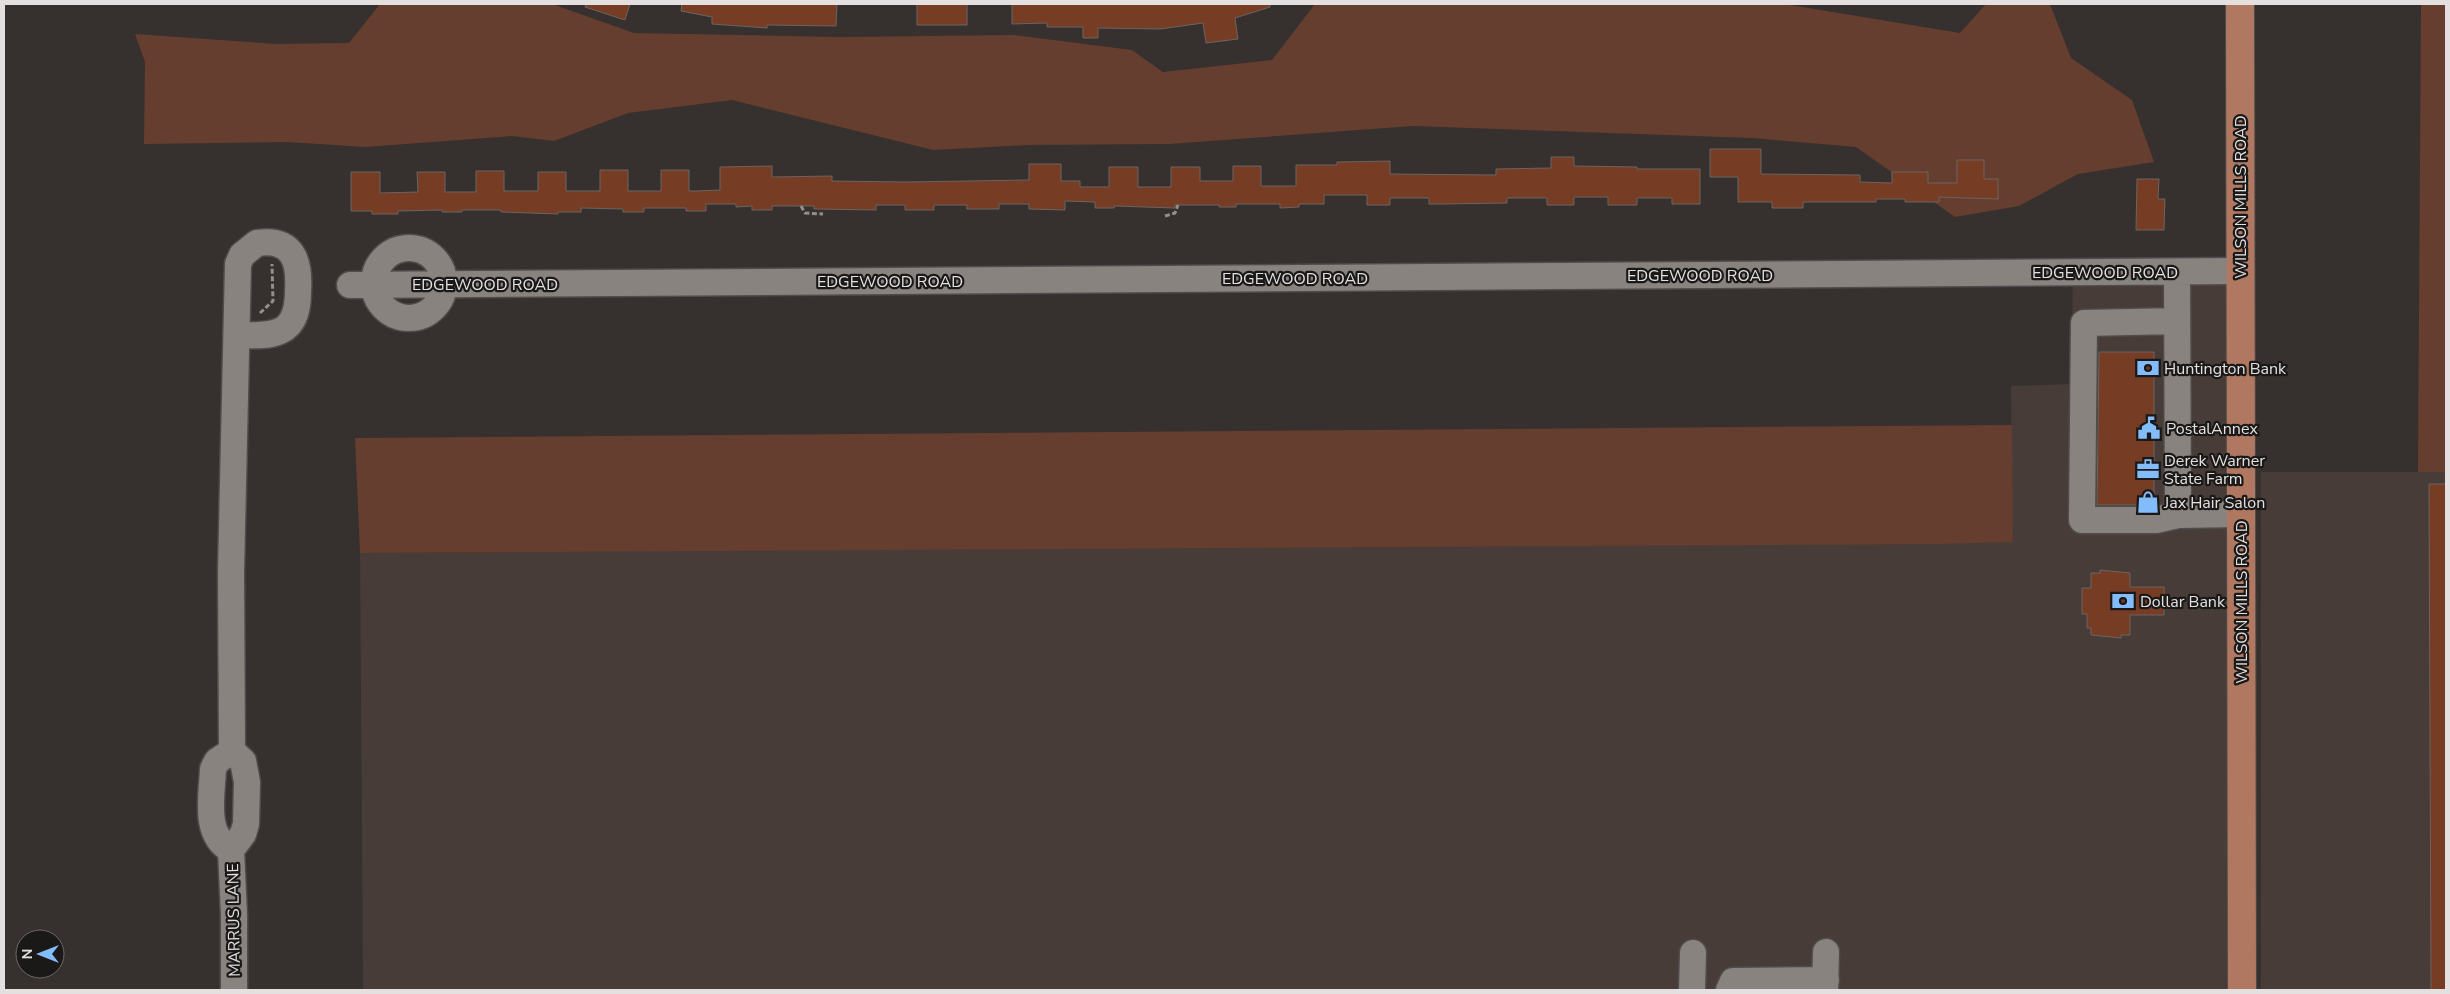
<svg xmlns="http://www.w3.org/2000/svg" width="2450" height="994" font-family="'Nunito Sans',sans-serif">
<style>
.built{fill:#473c37}
.green{fill:#653e2f}
.building{fill:#773c24;stroke:#6a6462}
.lines{fill:none;stroke-linecap:round;stroke-linejoin:round}
.minor-casing{stroke:#504c4b;stroke-width:29}
.major-casing{stroke:#504c4b;stroke-width:30}
.path{stroke:#938f8e;stroke-width:3;stroke-dasharray:5 2.5;stroke-linecap:butt}
.minor{stroke:#898380;stroke-width:26}
.major{stroke:#b17861;stroke-width:28}
.labels{text-anchor:middle;stroke-width:4.5;stroke-linejoin:round;paint-order:stroke}
.street-label{font-size:16px;fill:#e3e0df;stroke:#1b1918}
.poi-label{font-size:16px;fill:#e3e0df;stroke:#1b1918;text-anchor:start}
</style>
<rect width="100%" height="100%" fill="#36302e"/>
<path class="built" d="M2239,271L2242,990H363L360,553L2013,542L2011,386L2071,384L2073,273Z
M2261,472H2446V990H2261Z"/>
<path class="green" d="M380,4H552L634,33L839,37L1014,35L1132,50L1163,72L1272,60L1315,4H1784L1960,33L1986,4H2050L2071,58L2132,100L2154,162L2078,174L2019,206L1955,217L1856,147L1752,138L1413,126L1169,144L1028,145L933,150L732,100L628,113L554,141L512,136L365,147L287,142L144,144L145,62L135,34L276,44L349,43Z
M2421,4H2446V472H2418Z
M2012,425L2013,542L1938,544L360,553L355,438Z"/>
<path class="building" d="M586,4H630L625,20L585,7Z
M682,4H837L836,26L767,25V28L712,24V17L681,11Z
M917,4H967V25H917Z
M1012,4H1270V7L1235,18L1238,39L1206,43L1203,23L1160,29L1098,28V38H1083V27H1047V23L1012,24Z
M1710,149H1761V174L1860,175V182L1892,183V172H1928V183H1957V160H1984V179H1998V199L1939,197V202H1905V199H1876V202H1803V208H1772V202H1738V177H1710Z
M1551,157H1574V166L1637,167V169H1700V204H1672V198H1637V205H1608V197H1574V205H1547V198H1507V203L1441,204H1429V198H1390V205H1367V195H1324V204H1299V207L1280,208V204H1236V207H1219V205H1175V208L1114,206V208H1095V202L1065,201V210L1029,209V204H999V209H967V205H934V210H905V205H876V210L814,209V206H772V210H752V206L736,207V204H706V211H686V208H644V212H623V209L581,208V212H558V214L501,212V210H462V212H442V210L398,211V214H372V211H351V172H380V193L418,192L417,172H445V192H476V171H504V191H538V172H566V191H600V170H628V191H661V170H689V191H696L720,190V167L772,166V177L832,176V181L906,182L1029,180V164H1061V181H1080V187H1109V167H1138V187H1171V167H1200V181H1233V166H1261V186H1296V165H1337V162L1390,161V174L1496,175V169L1551,168Z
M2137,179H2159L2158,199H2165L2164,230H2136Z
M2099,352H2154V505H2097Z
M2429,484H2446V990H2431Z
M2100,570L2130,573V587H2164V615H2130V635H2121V638L2091,635V628H2087V614H2082V588H2091V573H2100Z"/>
<g class="lines">
<defs>
<path id="minor" d="M374 283a35 35 0 1 1 70 0a35 35 0 1 1-70 0Z
M2177,272L2178,515
M350,285L2239,271
M2177,321L2084,323L2082,520H2156L2178,515L2241,514
M232,751L231,572L238,264L242,255L257,243C293,238 300,261 298,291C298,306 296,324 280,331C267,337 250,335 237,335
M231,850C203,835 212,796 213,769L217,761L232,751L243,761L247,782L246,824L243,834L231,850L234,915V990
M1692,990L1693,953
M1729,990L1733,981L1826,980
M1825,990L1826,952"/>
<path id="major" d="M2240,4L2242,990"/>
</defs>
<use href="#minor" class="minor-casing"/>
<use href="#major" class="major-casing"/>
<path class="path" d="M801,206L805,213L823,214
M1165,216L1175,213L1178,205
M260,313L273,301L272,264"/>
<use href="#minor" class="minor"/>
<use href="#major" class="major"/>
</g>
<defs>
<symbol id="bank-bare" viewBox="-9 -9 18 18"><path d="M-6-4H6V4H-6ZM0-2.3a2.3 2.3 0 1 0 0 4.6a2.3 2.3 0 1 0 0-4.6Z" fill="#83bcfb" stroke="#1b1918" stroke-width="2.5" paint-order="stroke"/></symbol>
<symbol id="civic-bare" viewBox="-9 -9 18 18"><path d="M-.6-6.5H3V-4.5H.6V-3L4-1V1h2V6H-6V1h2V-1L-.6-3ZM-1.2 2.5V6h2.4V2.5Z" fill="#83bcfb" stroke="#1b1918" stroke-width="2.5" paint-order="stroke"/></symbol>
<symbol id="office-bare" viewBox="-9 -9 18 18"><path d="M-6-3h4V-5.5h4V-3h4V5H-6ZM-1-4.5V-3h2v-1.5ZM-6 0V1H6V0Z" fill="#83bcfb" stroke="#1b1918" stroke-width="2.5" paint-order="stroke"/></symbol>
<symbol id="shop-bare" viewBox="-9 -9 18 18"><path d="M-5-2.5h2.3a2.7 3.5 0 0 1 5.4 0H5L5.5 6h-11ZM-1.5-2.5h3a1.5 2.3 0 0 0-3 0Z" fill="#83bcfb" stroke="#1b1918" stroke-width="2.5" paint-order="stroke"/></symbol>
</defs>
<g fill-rule="evenodd">
<use href="#bank-bare" x="2132" y="352" width="32" height="32"/>
<use href="#civic-bare" x="2133" y="412" width="32" height="32"/>
<use href="#office-bare" x="2132" y="453" width="32" height="32"/>
<use href="#shop-bare" x="2132" y="486" width="32" height="32"/>
<use href="#bank-bare" x="2107" y="585" width="32" height="32"/>
</g>
<g class="labels">
<g class="street-label">
<text transform="translate(2240 197) rotate(-90)" y="6">WILSON MILLS ROAD</text>
<text x="2105" y="278">EDGEWOOD ROAD</text>
<text x="1700" y="281">EDGEWOOD ROAD</text>
<text x="1295" y="284">EDGEWOOD ROAD</text>
<text x="890" y="287">EDGEWOOD ROAD</text>
<text x="485" y="290">EDGEWOOD ROAD</text>
<text transform="translate(2241 602) rotate(-90)" y="6">WILSON MILLS ROAD</text>
<text transform="translate(233 920) rotate(-91)" y="6">MARRUS LANE</text>
</g>
<g class="poi-label">
<text x="2164" y="374">Huntington Bank</text>
<text x="2166" y="434">PostalAnnex</text>
<text x="2164" y="466">Derek Warner<tspan x="2164" dy="18">State Farm</tspan></text>
<text x="2164" y="508">Jax Hair Salon</text>
<text x="2140" y="607">Dollar Bank</text>
</g>
</g>
<rect width="2450" height="994" fill="none" stroke="#e3e0df" stroke-width="10"/>
<g transform="translate(40 954) rotate(270)"><circle r="24" fill="#1b1918" stroke="#6b6968"/>
<path d="M0-4L9 19L0 12L-9 19Z" fill="#83bcfb"/>
<text y="-8" font-size="14" font-weight="bold" text-anchor="middle" fill="#e3e0df">N</text>
</g>
</svg>
